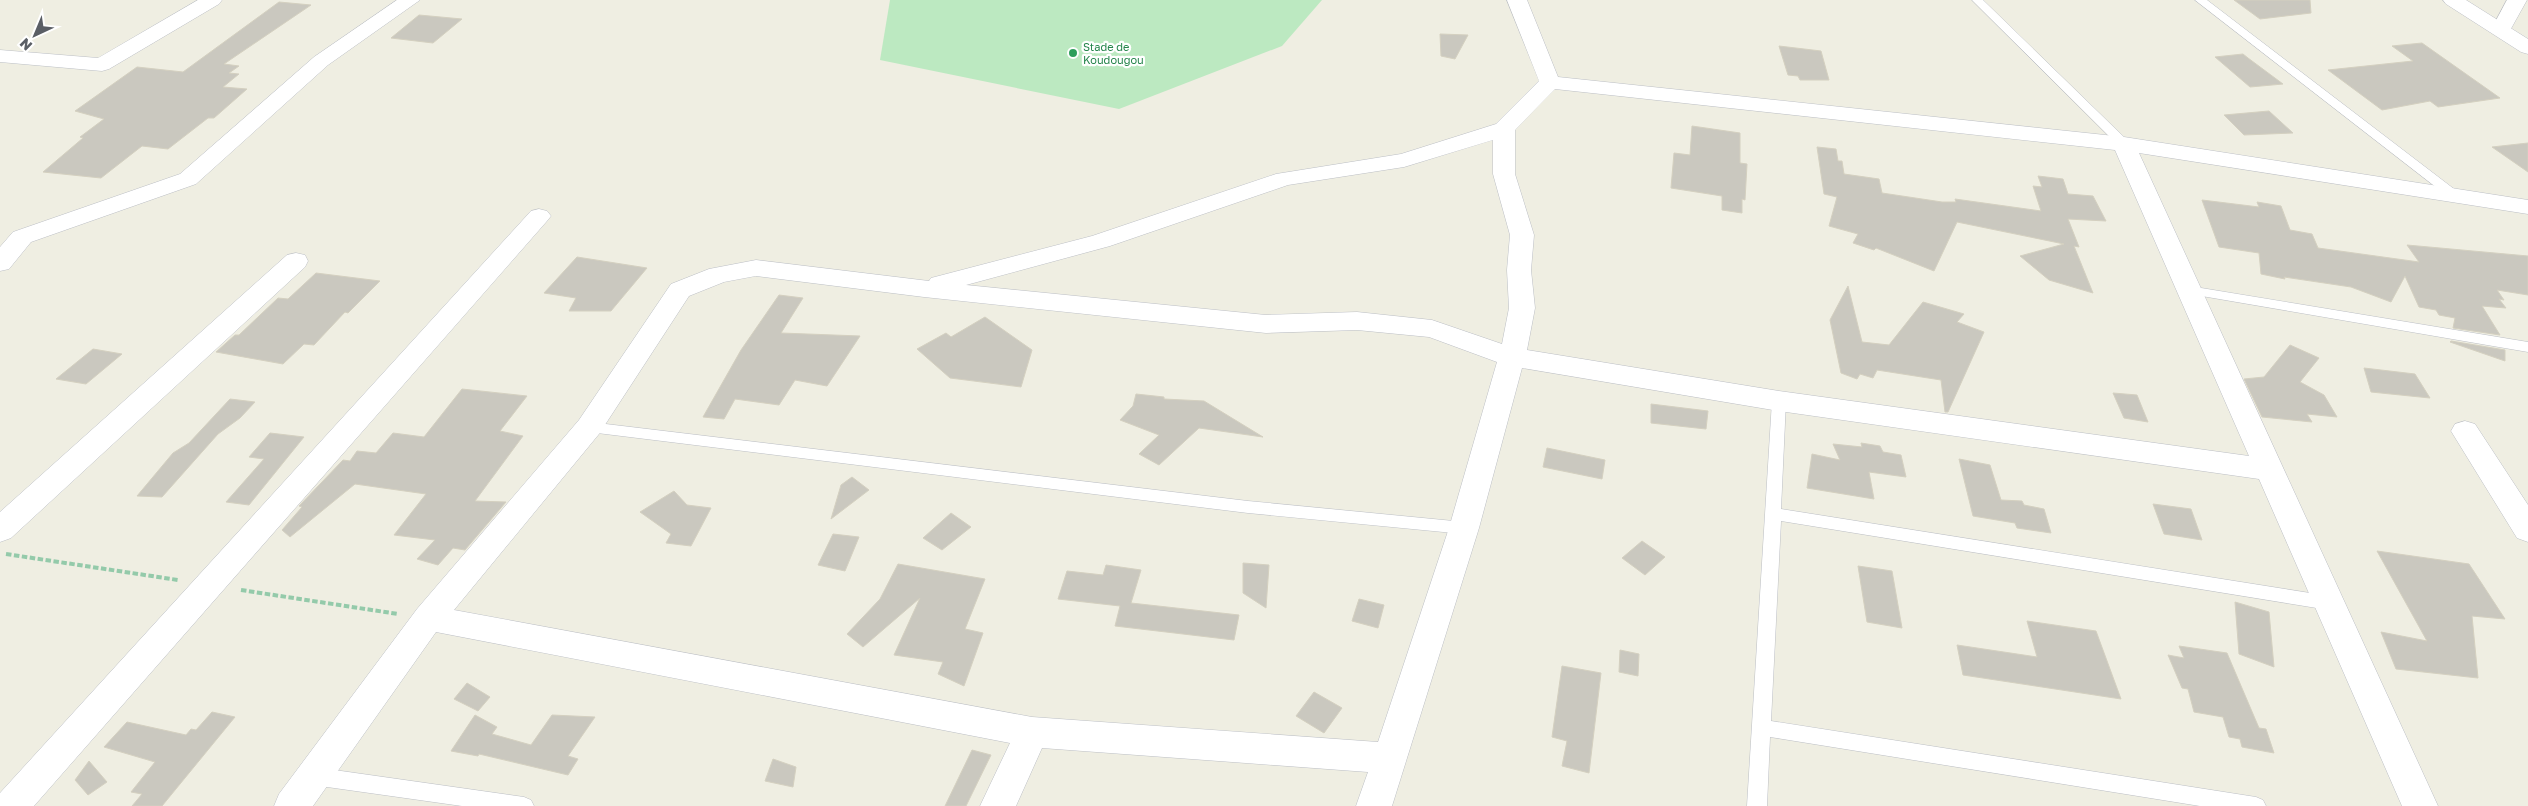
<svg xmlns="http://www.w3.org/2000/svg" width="2528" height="806" font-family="'Golos Text',sans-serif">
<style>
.green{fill:#bce9c1}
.building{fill:#cac8bf;stroke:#d4d0c0}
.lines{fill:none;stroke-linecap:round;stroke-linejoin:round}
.service-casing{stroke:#bcbfc5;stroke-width:1}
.minor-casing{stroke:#bcbfc5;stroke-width:1}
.tertiary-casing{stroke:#bcbfc5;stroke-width:1}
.path{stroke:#94caaa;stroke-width:4;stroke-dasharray:5.5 2.5;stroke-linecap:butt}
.service{fill:#fff;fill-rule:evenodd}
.minor{fill:#fff;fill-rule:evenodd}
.tertiary{fill:#fff;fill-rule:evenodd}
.leisure-dot{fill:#2e9e5b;stroke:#fff;stroke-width:2}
.labels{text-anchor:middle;stroke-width:4.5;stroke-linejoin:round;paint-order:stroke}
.far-leisure-label{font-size:11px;fill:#27864d;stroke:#fff;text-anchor:start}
</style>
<rect width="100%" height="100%" fill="#efeee2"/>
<path class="green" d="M890,0H1322L1282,46L1119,109L880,60Z"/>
<path class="building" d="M2234,0H2310L2311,13L2260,19Z
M279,2L311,5L224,64L239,66L229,73L239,74L223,87L247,89L214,118H208L168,149L142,146L101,178L43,172L83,138L80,137L104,119L75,111L137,67L183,72Z
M419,15L462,19L433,43L391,38Z
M1440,34L1468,35L1455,59L1441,56Z
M2422,43L2500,98L2438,107L2430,101L2382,110L2328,70L2413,61L2392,46Z
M1779,46L1821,51L1829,80H1800L1798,76L1788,75Z
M2243,54L2248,58L2283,84L2250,87L2215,57Z
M2269,111L2293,133L2244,135L2224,115Z
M1692,126L1740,133V163L1747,164L1745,200L1742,199V213L1722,210V196L1671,188L1674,153L1690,155Z
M2528,143V172L2492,147Z
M1817,147L1836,149L1838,161H1842L1844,174L1879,179L1882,193L1942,202H1956L1955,199L2041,211L2033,186L2042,187L2038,176L2063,179L2068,194L2093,196L2106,221L2068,219L2079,247L2074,246L2093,293L2049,280L2020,256L2064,244L1957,222L1934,271L1876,248L1874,250L1853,243L1858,234L1829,226L1837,197L1824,194Z
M2202,200L2259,207L2257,202L2281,206L2290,230L2312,234L2318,248L2419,262L2407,245L2528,256V295L2497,290L2504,300L2499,299L2506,308L2482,306L2500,335L2453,328L2455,318L2439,315L2436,310L2419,307L2405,276L2391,302L2351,287L2284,277L2285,279L2261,274L2259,253L2219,247Z
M577,257L647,268L611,311H569L576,298L544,293Z
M316,273L380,281L348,313L345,312L314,345L304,344L283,364L216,352L235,335H239L278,298L288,299Z
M1848,286L1862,342L1889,345L1923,302L1964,314L1957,322L1984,332L1948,412H1945L1941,380L1877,370L1873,378L1860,374L1857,379L1841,373L1830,320Z
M779,295L803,298L781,333L860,336L827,386L795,380L779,405L735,399L724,419L703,417L741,350Z
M985,317L1032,350L1021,387L950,378L917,349L946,333L951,337Z
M2451,341L2505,350V361L2450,342Z
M2290,345L2319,358L2300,382L2324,395L2337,417L2307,414L2312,422L2262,417L2244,379L2264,377Z
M93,349L122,354L86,384L56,379Z
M2364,368L2415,374L2430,398L2371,392Z
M462,389L527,396L500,431L523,436L475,501L506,502L465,550L453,548L438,565L417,559L435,540L394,535L426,494L355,484L290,537L282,530L302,507L299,506L343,460L350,461L357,451L376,453L393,433L424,437Z
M2113,393L2137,395L2148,422L2124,418Z
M1136,394L1164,397V399L1204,401L1263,437L1199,428L1159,465L1139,454L1159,435L1120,420L1133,406Z
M230,399L255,402L240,418L218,434L162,497L137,496L173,453L189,443Z
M1651,404L1708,411L1706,429L1651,423Z
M270,433L304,437L249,505L226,502L264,459L249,457Z
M1861,443L1880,446L1883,452L1901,455L1906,477L1869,472L1874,499L1807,488L1812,454L1840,460L1833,444L1862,447Z
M1547,448L1605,460L1602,479L1543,467Z
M1959,459L1990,465L2001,500L2022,501L2024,505L2044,509L2051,533L2017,528L2015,523L1973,516Z
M852,477L869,490L831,519L841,485Z
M674,491L687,505L711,508L691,546L666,543L671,534L640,512Z
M2153,504L2191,509L2202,540L2164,534Z
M951,513L971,527L942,550L923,538Z
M833,534L859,537L845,571L818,565Z
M1642,541L1665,557L1645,575L1622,558Z
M2377,551L2469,564L2505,619L2472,616L2478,678L2396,669L2381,632L2427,641Z
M1243,563L1269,565L1266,608L1243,593Z
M898,564L985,579L965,629L983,633L964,686L938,674L943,662L894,655L920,598L863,647L847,634L880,599Z
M1106,565L1141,570L1131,603L1239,615L1234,640L1115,626L1120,606L1058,599L1067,571L1103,575Z
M1858,566L1892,571L1902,628L1867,622Z
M1359,599L1384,605L1378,628L1352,621Z
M2235,602L2269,612L2274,667L2239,654Z
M2027,621L2096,631L2121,699L1963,675L1957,645L2037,657Z
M2179,646L2227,653L2259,728L2266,729L2274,753L2242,747L2240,739L2229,737L2223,717L2194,712L2188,689L2182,688L2168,655L2184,658Z
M1620,650L1639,654L1638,676L1619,672Z
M1562,666L1601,673L1589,773L1562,766L1567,741L1552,737Z
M467,683L490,697L478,711L454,699Z
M1314,692L1342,708L1324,733L1296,716Z
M212,712L235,717L162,806H132L142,794L131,792L155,762L104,747L127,722L186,735L191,729L196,730Z
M475,715L497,727L492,734L531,745L552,715L595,717L568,756L578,759L568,775L479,754L478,756L451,751Z
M972,750L991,755L966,806H945Z
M773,759L796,767L793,787L765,781Z
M89,761L107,782L88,795L75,780Z"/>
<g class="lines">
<defs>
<path id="service" d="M1972,0H1983L2128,141L2130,144L2128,147H2120Z
M2195,0H2207L2458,192L2460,195L2458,198H2450Z
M2189,286L2528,342V352L2184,293L2182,290Z
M1779,396L1784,397L1786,401L1781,509L2329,596L2335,598L2338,603L2335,608L2329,610L1781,521L1771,721L2256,797L2263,800L2266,806H2200L1770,737L1767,806H1747L1772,401L1774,397Z
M589,422L1248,501L1464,522L1470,524L1472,528L1470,532L1464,534L1248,513L589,432L584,431L581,427L584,423Z
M313,767L524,797L531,800L534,806H462L313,785L306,782L303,776L306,770Z"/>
<path id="minor" d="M198,0H222L219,4L109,69L102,71L0,62V50L98,58Z
M397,0H420L328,65L196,184L31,242L9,269L0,271V247L13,232L180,174L314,57Z
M1507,0H1527L1558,77L2124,137L2528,200V214L2139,153L2438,806H2402L2259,479L1779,411L1522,368L1479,528L1392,806H1356L1368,772L1042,748L1016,806H980L1010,743L436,632L313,806H274L279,794L417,609L579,420L671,284L709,269L756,260L929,281L931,278L1092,236L1276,174L1401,154L1496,124L1539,81ZM1555,89L2115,150L2249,456L1779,391L1527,350L1535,308L1531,270L1534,235L1515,174V130ZM1493,140V174L1510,235L1507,270L1509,308L1502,344L1432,320L1357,312L1266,315L966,285L1110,246L1288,185L1404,167ZM756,276L924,297L1266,333L1357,330L1429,337L1497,362L1449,528L1378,742L1032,717L454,610L599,434L689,296L724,282Z
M2507,0H2527L2508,34H2494L2491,30Z
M539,209L547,211L551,216L547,221L34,806H0V793L531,211Z
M296,253L305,255L308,261L305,267L11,538L0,542V512L287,255Z
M2465,421L2475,424L2528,505V542L2517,538L2451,431L2455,424Z"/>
<path id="tertiary" d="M2443,0H2466L2528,39V54L2521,52L2446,4Z"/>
</defs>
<use href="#service" class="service-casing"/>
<use href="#minor" class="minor-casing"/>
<use href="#tertiary" class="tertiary-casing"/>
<path class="path" d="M6,554L178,580
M241,590L398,614"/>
<use href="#service" class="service"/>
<use href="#minor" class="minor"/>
<use href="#tertiary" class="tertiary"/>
</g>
<circle class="leisure-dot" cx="1073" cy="53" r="5"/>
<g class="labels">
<g class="far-leisure-label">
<text x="1083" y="51">Stade de<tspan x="1083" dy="13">Koudougou</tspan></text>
</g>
</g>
<g transform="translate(35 35) rotate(224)" stroke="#ffffff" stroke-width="4" paint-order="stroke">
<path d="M0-4L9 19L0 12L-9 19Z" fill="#5a5e65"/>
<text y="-8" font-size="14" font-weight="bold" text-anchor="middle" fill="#5a5e65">N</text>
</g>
</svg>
